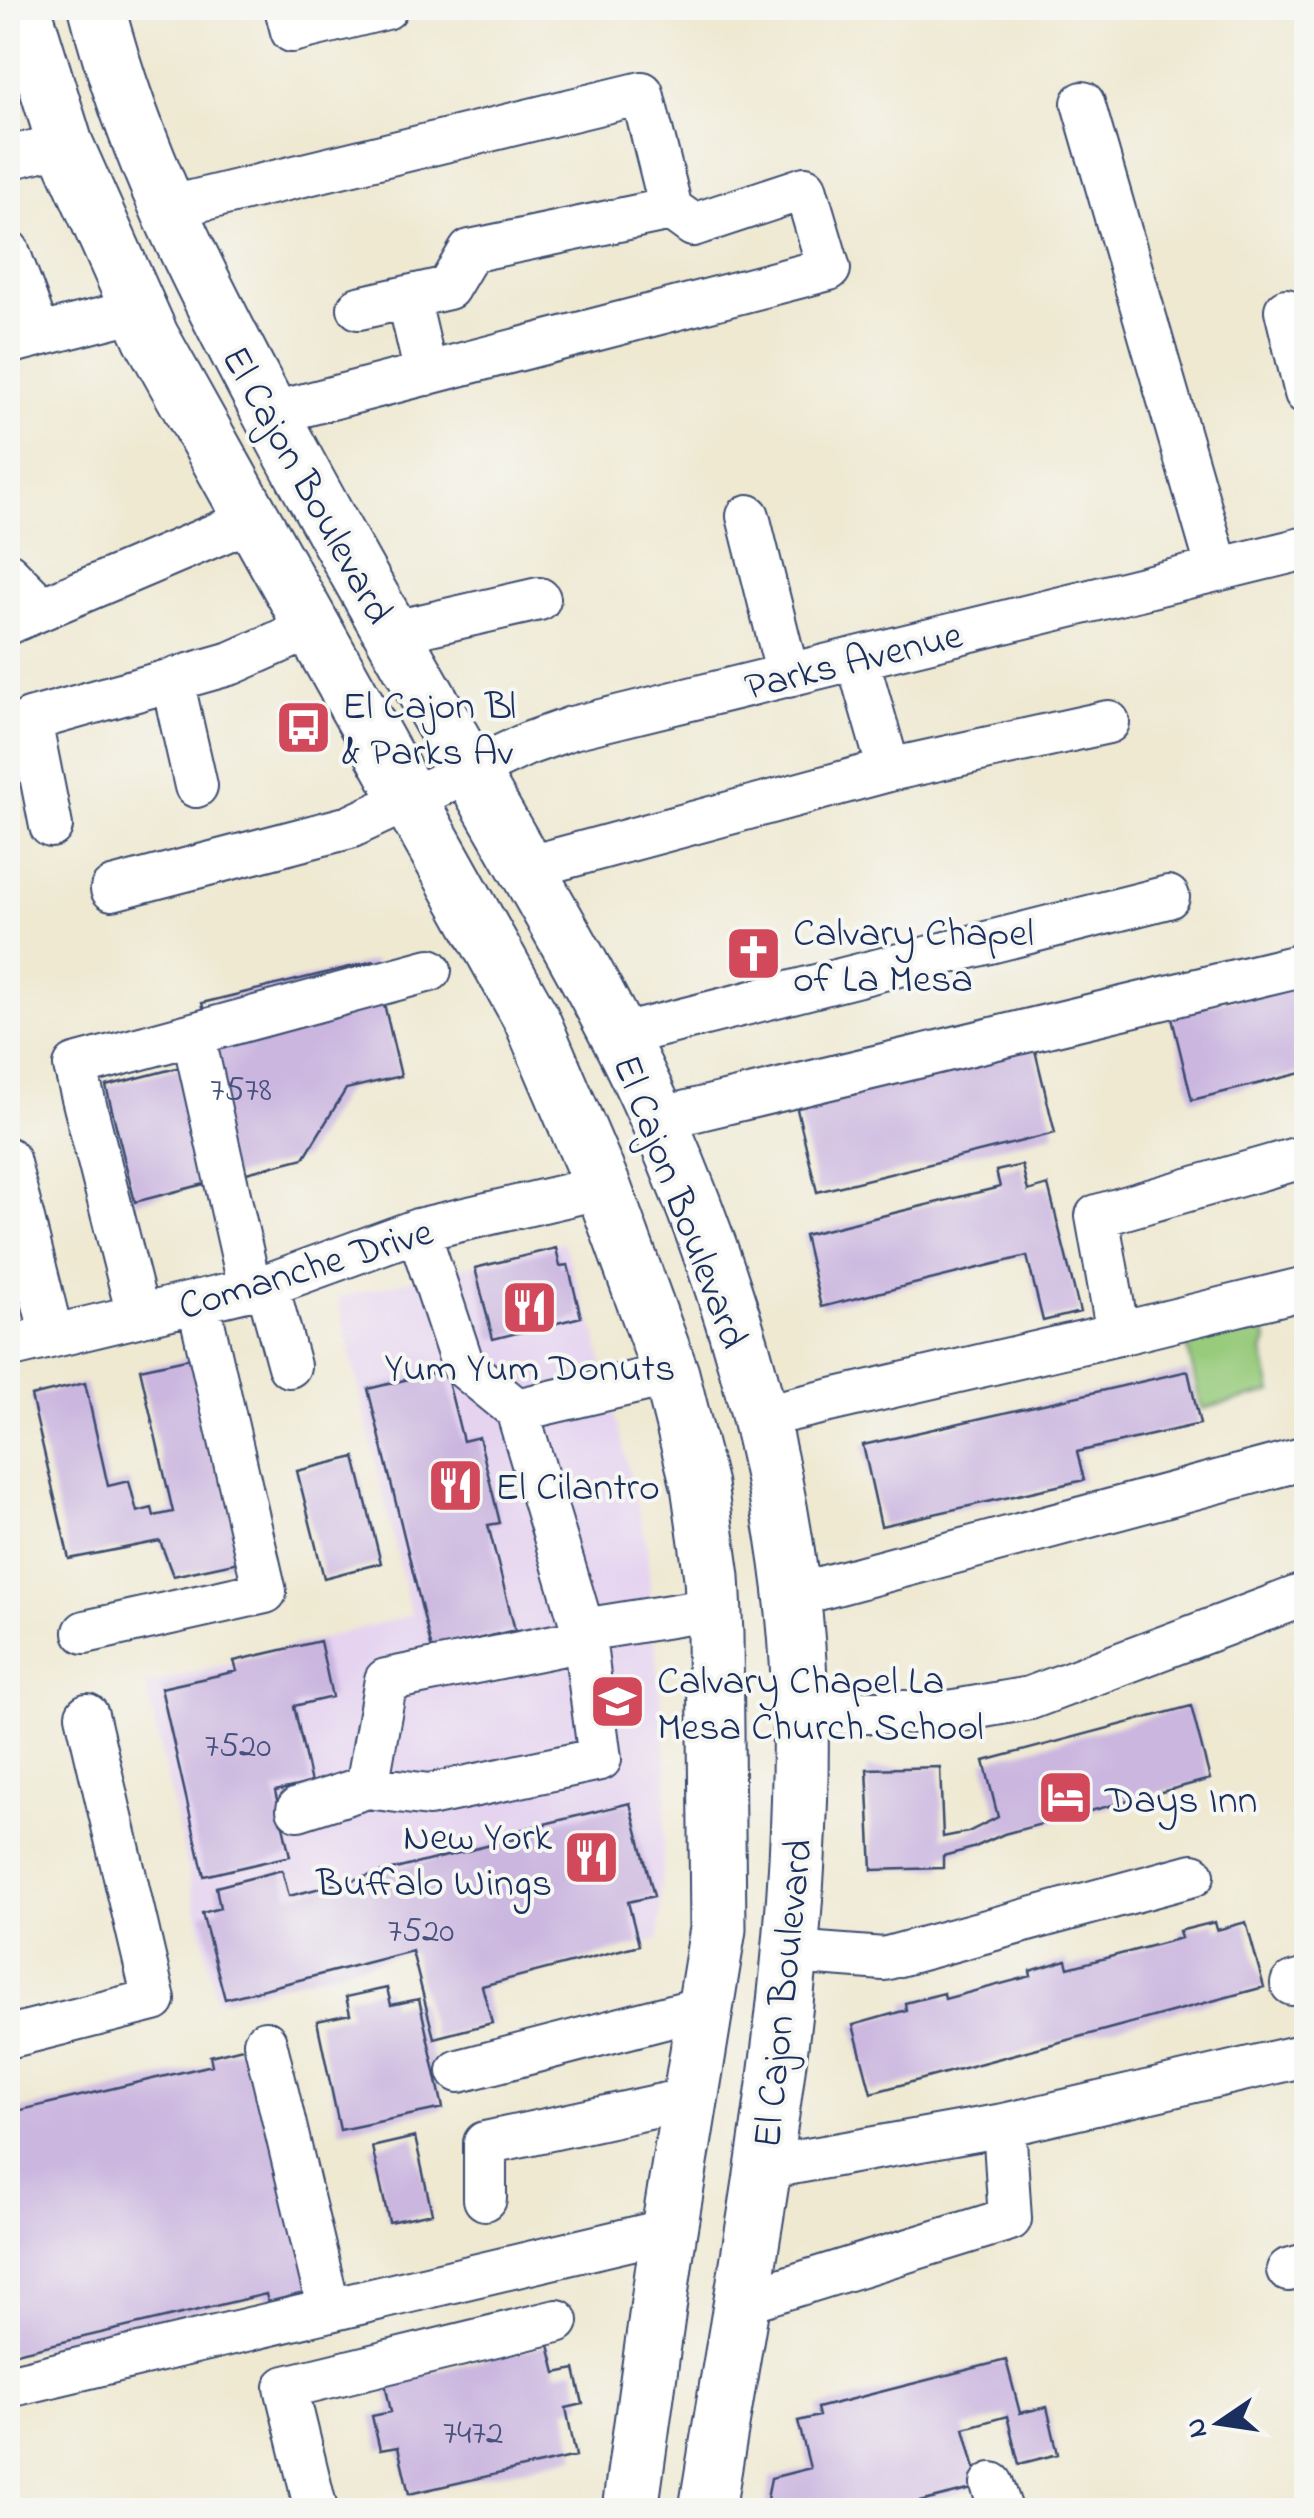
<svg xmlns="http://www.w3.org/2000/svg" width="1314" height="2518" font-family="'Indie Flower',sans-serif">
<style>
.built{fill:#e5d3f0}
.green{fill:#98cb7b;stroke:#5a7d6c;stroke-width:2.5}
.building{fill:#cbb6df}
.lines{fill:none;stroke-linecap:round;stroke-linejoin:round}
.minor-casing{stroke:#3b4b6f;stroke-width:46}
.major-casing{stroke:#3b4b6f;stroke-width:59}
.minor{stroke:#fff;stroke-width:42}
.major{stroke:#fff;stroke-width:55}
.labels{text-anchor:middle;stroke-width:8;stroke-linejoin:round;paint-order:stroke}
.number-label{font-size:35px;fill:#47517e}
.street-label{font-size:40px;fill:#1b2f5e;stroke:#f6f6f2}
.poi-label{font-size:40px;fill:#1b2f5e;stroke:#f6f6f2;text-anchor:start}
</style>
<rect width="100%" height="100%" fill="#f6f6f2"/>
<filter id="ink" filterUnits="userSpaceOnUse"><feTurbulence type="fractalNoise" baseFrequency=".01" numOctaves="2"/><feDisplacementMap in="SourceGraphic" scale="20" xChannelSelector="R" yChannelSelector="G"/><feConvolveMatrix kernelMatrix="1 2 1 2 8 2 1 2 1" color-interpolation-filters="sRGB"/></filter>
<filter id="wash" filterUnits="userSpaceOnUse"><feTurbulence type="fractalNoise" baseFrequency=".0048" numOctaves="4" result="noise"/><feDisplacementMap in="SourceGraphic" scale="40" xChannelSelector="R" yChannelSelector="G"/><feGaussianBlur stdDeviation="2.25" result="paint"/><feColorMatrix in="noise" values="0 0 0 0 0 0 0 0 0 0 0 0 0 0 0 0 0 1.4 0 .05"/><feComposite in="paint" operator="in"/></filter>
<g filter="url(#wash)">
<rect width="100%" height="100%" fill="#efe9d2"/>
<path class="built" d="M563,1242L595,1332L646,1541L667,1771L659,1939L483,1985L492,2023L439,2033L434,2038L412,1952L217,2000L146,1685L411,1615L338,1298Z"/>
<path class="green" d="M1263,1320L1267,1341L1263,1352L1272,1392L1202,1409L1184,1333Z"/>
<g id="blocks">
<path class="building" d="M374,961L401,1076L346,1089L304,1158L135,1202L106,1086L216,1058L202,1003Z
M1306,981V1072L1192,1100L1171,1014Z
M1034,1046L1055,1133L817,1192L796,1105Z
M1022,1165L1028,1191L1048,1185L1080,1312L1043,1321L1027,1256L821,1307L804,1235L1000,1187L996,1171Z
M556,1248L560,1266L568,1265L581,1317L493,1339L475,1268Z
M195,1357L243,1561L173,1576L160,1541L69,1559L31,1396L85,1383L108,1486L129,1481L137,1512L152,1508L154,1516L173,1512L140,1369Z
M445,1370L463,1441L479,1437L500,1523L488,1525L515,1630L432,1650L368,1389Z
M1188,1371L1200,1424L1077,1452L1084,1480L881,1526L863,1445Z
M355,1457L381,1563L324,1578L297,1471Z
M320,1641L332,1697L294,1706L311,1783L275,1791L290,1856L204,1876L161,1688L237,1671L234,1661Z
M1191,1706L1210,1779L1004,1834L973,1848L943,1856V1868L872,1870L867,1769L940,1767L943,1837L968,1832L998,1817L984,1761Z
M630,1803L654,1896L628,1902L639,1945L482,1986L492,2023L434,2038L412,1951L225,1999L202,1913L220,1908L216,1887L282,1870L289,1896L514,1839L512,1832Z
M1215,1922L1217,1930L1246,1922L1264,1987L871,2093L853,2025L906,2010L905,2003L944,1993L945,1999L1031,1976L1030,1971L1066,1960L1068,1968L1181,1938L1179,1931Z
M387,1988L391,2005L419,1999L443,2108L340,2130L317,2021L350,2014L346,1997Z
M259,2044L316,2290L268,2302L266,2294L8,2355V2113L212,2065L210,2056Z
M415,2137L432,2213L389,2222L372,2147Z
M549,2345L556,2373L575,2369L583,2404L566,2408L576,2456L409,2494L398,2447L380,2450L372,2416L391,2412L385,2383Z
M1006,2360L1020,2413L1047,2407L1058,2454L1019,2464L1007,2416L964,2428L980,2487L888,2510H765L771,2478L810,2468L798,2421L819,2416L817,2408Z"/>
</g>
</g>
<g filter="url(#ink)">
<use href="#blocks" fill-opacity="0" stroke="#3b4b6f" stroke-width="2.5"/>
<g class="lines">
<defs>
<path id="minor" d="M286,8L292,31L386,8
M1083,103L1218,570
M8,158L65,144
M167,208L642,93L671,209L693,225L805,188L829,269L270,414
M8,251L39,335
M408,297L426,374
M359,308L448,288L470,251L671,209
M1286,310L1306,393
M8,343L138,310
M748,516L788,676
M8,574L42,608
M8,623L253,519
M390,633L539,599
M172,680L196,786
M889,770L1108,722
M51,826L30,720L232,663L313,627
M526,868L889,770L857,658
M112,889L350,827L527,744L572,728L1306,548
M193,1034L250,1289
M618,1036L1168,897
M658,1119L1306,964
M1306,1156L1097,1216L1118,1334L1306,1288
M8,1159L52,1336
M418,1230L463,1366L517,1410L671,1374
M267,1285L289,1366
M138,1315L75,1066L430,970
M8,1347L267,1285L418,1230L603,1187
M517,1410L583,1630L714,1609
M759,1417L1118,1334
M791,1596L1306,1458
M583,1630L600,1759L429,1795L367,1787L386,1680L584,1640
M85,1632L265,1592L198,1301
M800,1712H949L1030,1698L1306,1594
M298,1809L367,1787
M791,1952L884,1959L1193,1875
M1292,1984L1306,1980
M8,2037L154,2000L87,1715
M265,2042L329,2310
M459,2071L706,2007
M1004,2125L1306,2055
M485,2199V2143L690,2099
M1288,2270L1306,2265
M741,2302L1010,2219L1004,2125L763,2168
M8,2386L669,2230
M992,2484L1001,2510
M316,2510L286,2387L557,2321"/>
<path id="major" d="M23,8L65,144L151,337L531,1018L603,1187L671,1374L699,1485L712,1577L715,1634L718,1929L669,2230L630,2510
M97,8C133,151 201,283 270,413C352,567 440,717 526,868C572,949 620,1032 657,1117C738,1300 797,1513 800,1713C805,1981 749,2247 707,2510"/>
</defs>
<use href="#minor" class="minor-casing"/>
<use href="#major" class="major-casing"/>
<use href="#minor" class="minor"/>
<use href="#major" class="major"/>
</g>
</g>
<defs>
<symbol id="bus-square" viewBox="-11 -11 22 22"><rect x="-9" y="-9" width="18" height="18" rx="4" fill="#d1495b" stroke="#f6f6f2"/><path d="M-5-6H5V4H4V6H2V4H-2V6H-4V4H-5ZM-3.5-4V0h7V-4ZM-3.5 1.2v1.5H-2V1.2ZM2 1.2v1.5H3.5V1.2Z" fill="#fff"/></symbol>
<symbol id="church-square" viewBox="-11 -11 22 22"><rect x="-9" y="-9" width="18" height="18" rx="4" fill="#d1495b" stroke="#f6f6f2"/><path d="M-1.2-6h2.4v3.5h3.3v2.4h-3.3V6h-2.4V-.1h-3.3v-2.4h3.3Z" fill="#fff"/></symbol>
<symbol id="restaurant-square" viewBox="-11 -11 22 22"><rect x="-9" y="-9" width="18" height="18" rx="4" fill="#d1495b" stroke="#f6f6f2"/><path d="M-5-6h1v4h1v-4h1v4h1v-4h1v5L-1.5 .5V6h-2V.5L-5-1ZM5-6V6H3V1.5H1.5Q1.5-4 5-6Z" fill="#fff"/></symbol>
<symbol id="school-square" viewBox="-11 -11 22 22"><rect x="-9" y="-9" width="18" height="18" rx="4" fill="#d1495b" stroke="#f6f6f2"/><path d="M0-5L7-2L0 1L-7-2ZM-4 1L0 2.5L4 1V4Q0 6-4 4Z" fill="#fff"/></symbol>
<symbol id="hotel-square" viewBox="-11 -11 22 22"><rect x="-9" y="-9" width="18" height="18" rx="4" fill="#d1495b" stroke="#f6f6f2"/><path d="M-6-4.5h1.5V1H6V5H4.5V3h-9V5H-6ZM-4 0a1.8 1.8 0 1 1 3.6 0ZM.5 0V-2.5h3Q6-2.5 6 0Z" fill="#fff"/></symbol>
</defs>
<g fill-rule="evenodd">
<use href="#bus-square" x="272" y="696" width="63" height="63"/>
<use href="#church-square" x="722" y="922" width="63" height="63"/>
<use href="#restaurant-square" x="498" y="1276" width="63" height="63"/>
<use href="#restaurant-square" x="424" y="1454" width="63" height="63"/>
<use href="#school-square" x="586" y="1670" width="63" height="63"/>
<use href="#hotel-square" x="1034" y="1766" width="63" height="63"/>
<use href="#restaurant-square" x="560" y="1826" width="63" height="63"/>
</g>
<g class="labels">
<g class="number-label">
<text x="241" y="1100">7578</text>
<text x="238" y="1756">7520</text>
<text x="421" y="1941">7520</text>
<text x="473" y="2443">7472</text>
</g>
<g class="street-label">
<text transform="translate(309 484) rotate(61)" y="14">El Cajon Boulevard</text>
<text transform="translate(853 659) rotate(-14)" y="14">Parks Avenue</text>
<text transform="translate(682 1201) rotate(69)" y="14">El Cajon Boulevard</text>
<text transform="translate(305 1267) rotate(-17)" y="14">Comanche Drive</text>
<text transform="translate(781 1993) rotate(-84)" y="14">El Cajon Boulevard</text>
</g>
<g class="poi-label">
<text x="342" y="718">El Cajon Bl<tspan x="342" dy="46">&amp; Parks Av</tspan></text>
<text x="793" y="945">Calvary Chapel<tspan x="793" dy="46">of La Mesa</tspan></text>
<text x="530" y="1380" text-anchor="middle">Yum Yum Donuts</text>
<text x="495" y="1499">El Cilantro</text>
<text x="657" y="1693">Calvary Chapel La<tspan x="657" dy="46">Mesa Church School</tspan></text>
<text x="1105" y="1812">Days Inn</text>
<text x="552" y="1849" text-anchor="end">New York<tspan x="552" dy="46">Buffalo Wings</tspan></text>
</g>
</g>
<rect width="1314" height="2518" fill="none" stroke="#f6f6f2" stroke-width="40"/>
<g transform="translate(1219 2423) rotate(257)" stroke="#f6f6f2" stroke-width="8" paint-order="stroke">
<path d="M0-8L18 38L0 25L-18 38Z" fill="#1b2f5e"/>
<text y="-15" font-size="28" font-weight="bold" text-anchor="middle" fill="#1b2f5e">N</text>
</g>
</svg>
